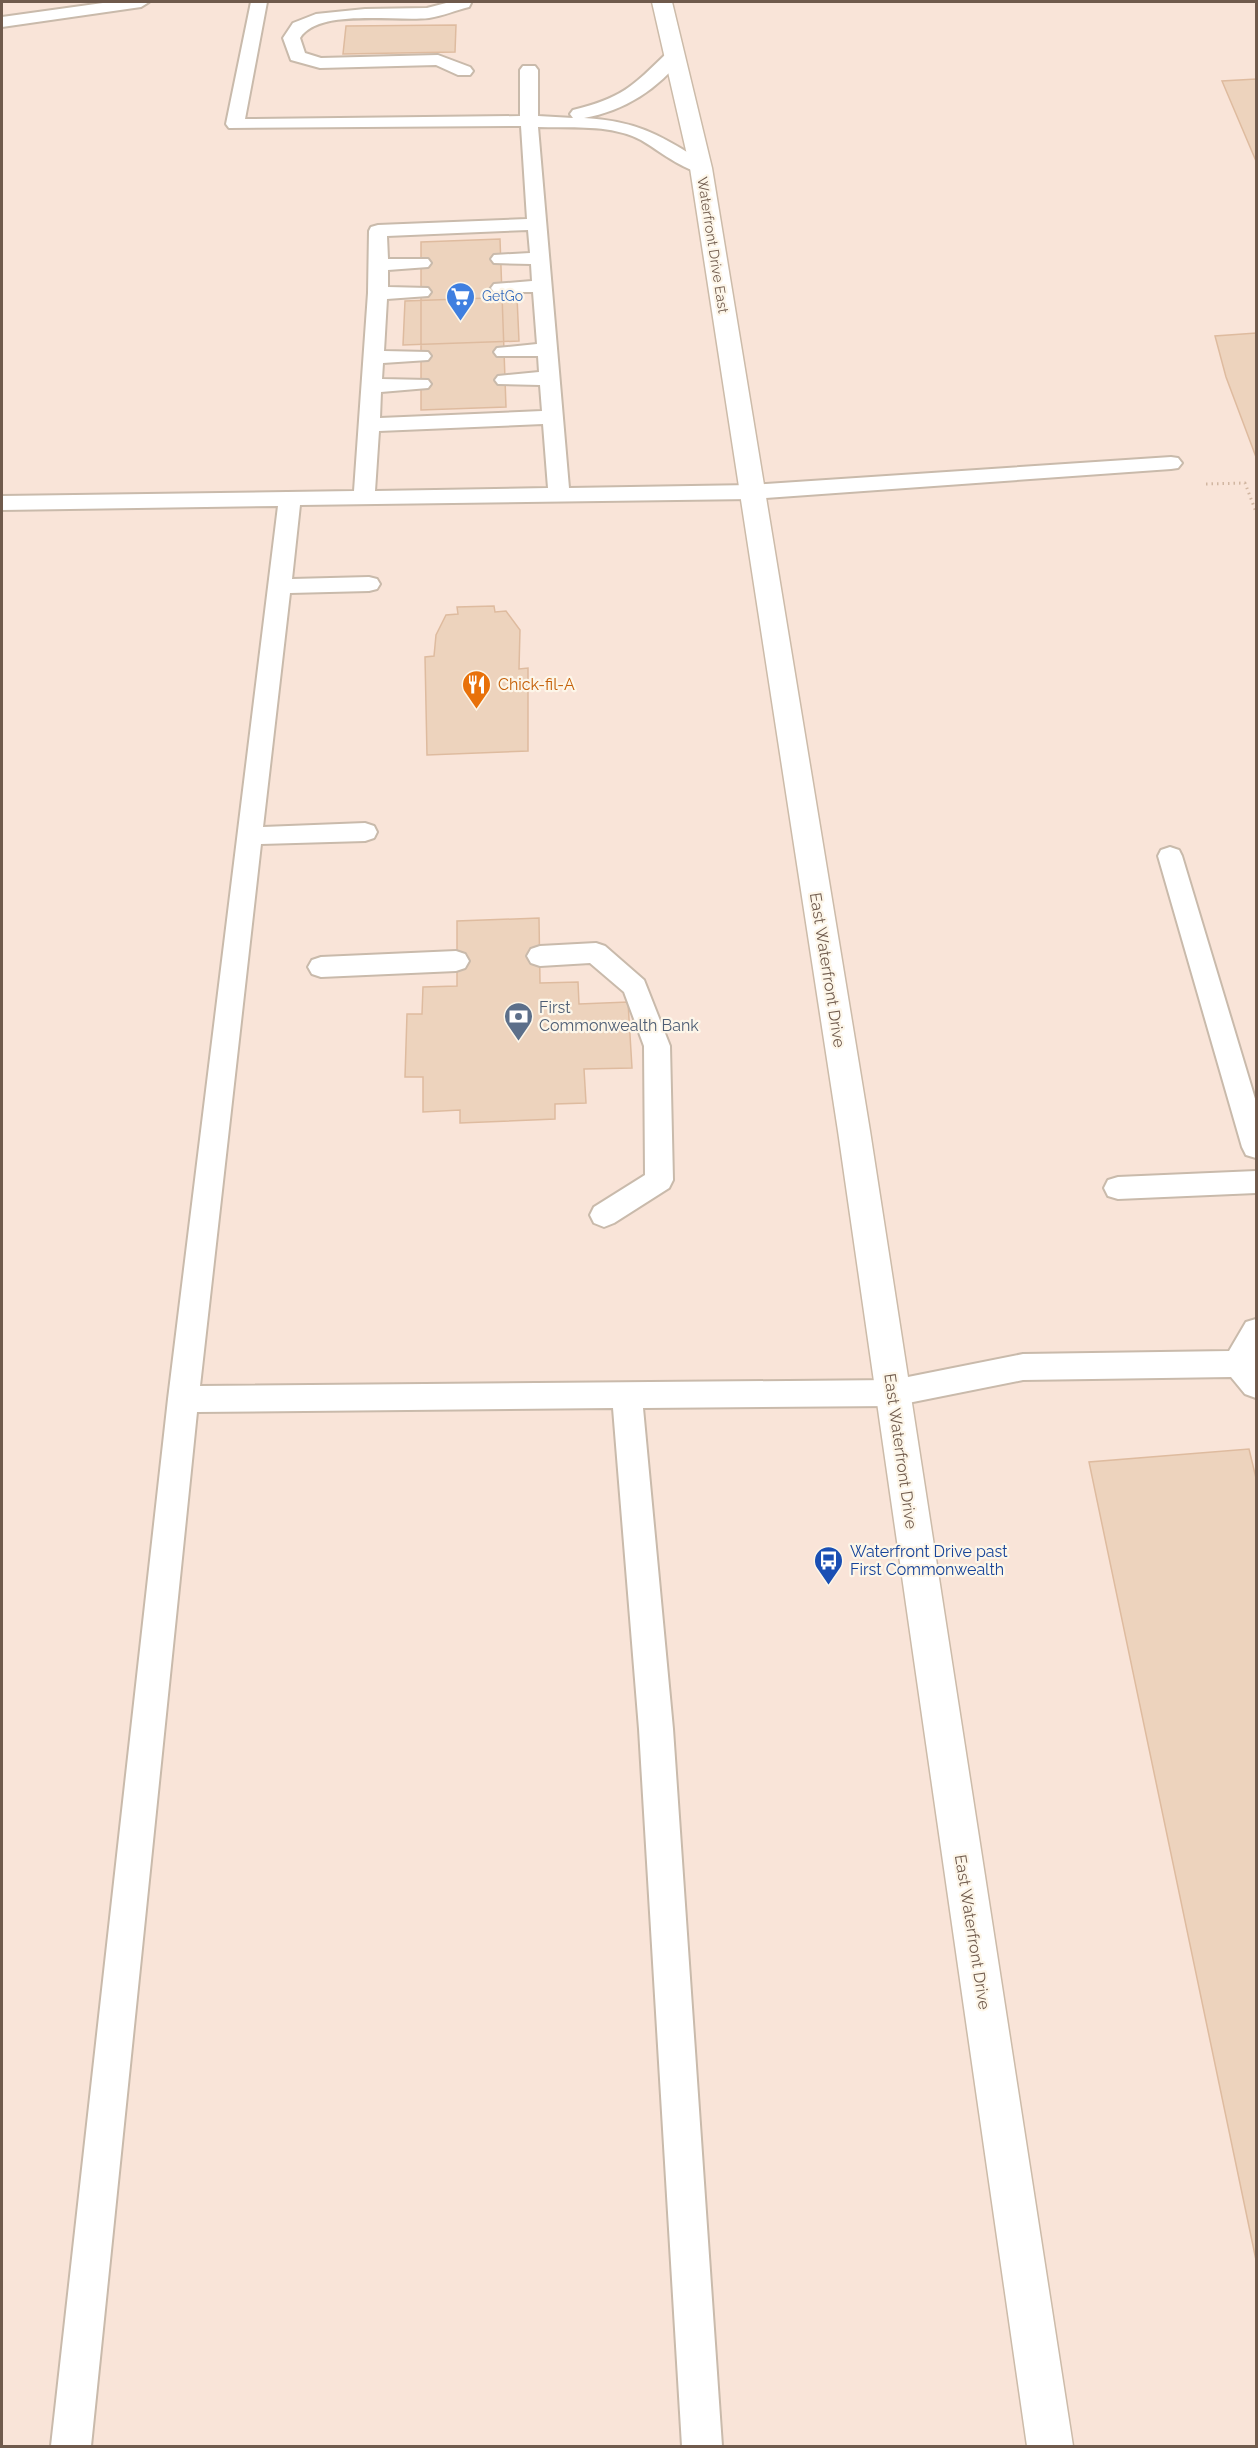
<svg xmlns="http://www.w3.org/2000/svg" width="1258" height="2448" font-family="Raleway,sans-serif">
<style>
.commercial{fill:#f9e4d8}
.building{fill:#edd3bd;stroke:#debb9f;stroke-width:1.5}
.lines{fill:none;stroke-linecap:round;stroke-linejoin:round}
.lane-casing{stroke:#c9baab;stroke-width:4}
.secondary-casing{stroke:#ccbba9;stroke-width:3}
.path{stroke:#d1b6a1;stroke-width:3;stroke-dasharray:1.5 4;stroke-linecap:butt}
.lane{fill:#fff;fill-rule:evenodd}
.secondary{fill:#fff;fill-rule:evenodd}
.labels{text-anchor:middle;stroke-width:4.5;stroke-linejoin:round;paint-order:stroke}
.far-street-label{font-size:14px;fill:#6f5a4c;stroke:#fdf6e9}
.far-shop-label{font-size:14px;fill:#366cbe;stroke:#fdf6e9;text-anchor:start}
.food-label{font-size:16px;fill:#c56008;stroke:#fdf6e9;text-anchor:start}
.street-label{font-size:16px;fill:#6f5a4c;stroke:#fdf6e9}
.service-label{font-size:16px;fill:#4e5e75;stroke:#fdf6e9;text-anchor:start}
.transit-label{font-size:16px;fill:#164399;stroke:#fdf6e9;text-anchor:start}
</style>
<rect width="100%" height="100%" fill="#faf2e3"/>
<path class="commercial" d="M2,2H1256V2446H2Z"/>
<path class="building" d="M456,25L455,52L343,54L346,26Z
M1256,79V161L1222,81Z
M500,239L506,407L421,410V242Z
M517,297L519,341L403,345L405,301Z
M1256,333V457L1226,377L1215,336Z
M494,606L495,612L506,611L520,630L519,669L528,668V751L427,755L425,657L434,656L436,635L446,615L458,614L457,607Z
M539,918L540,983L578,982L579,1004L628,1002L632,1068L584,1069L586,1103L555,1104V1119L460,1123V1110L423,1112V1077H405L407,1014H422L423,987L457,986V921Z
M1249,1449L1256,1478V2260L1089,1462Z"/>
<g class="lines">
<defs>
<path id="lane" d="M110,2H149L141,7L2,27V17Z
M251,2H267L245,119L520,116V70L523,66H535L538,70V116L573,118L570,114L573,110C622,98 632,87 668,52H680L683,56C659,89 624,111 584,118C640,121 662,137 707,164L710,168L707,172C690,176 657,149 641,140C611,124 571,128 538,127L569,488L752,485L1171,457L1178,458L1182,463L1178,468L1171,469L752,499L300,505L292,579L369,577L377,579L380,584L377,589L369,591L290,593L263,827L365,823L374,826L377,832L374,838L365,841L261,844L200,1386L893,1380L1023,1354L1229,1351L1246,1322L1256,1319V1398L1245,1394L1231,1377L1023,1380L893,1406L643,1408L673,1729L722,2446H682L639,1729L613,1408L197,1412L91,2446H51L168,1399L278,506L2,510V496L354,491L368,293L369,231L371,227L378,225L527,219L521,126L229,128L226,124ZM528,230L530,253L494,255L491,259L494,263L531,264L532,281L494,284L491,288L494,292H533L537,344L497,348L494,352L497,356H538L539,372L498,376L495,380L498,384L540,385L542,411L380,418L381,392L428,388L431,384L428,380L382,379L383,363L428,360L431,356L428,352L384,351L387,299L428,296L431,292L428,288L388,287V270L428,267L431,263L428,259H388L387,236ZM543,424L548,488L375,491L379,431Z
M450,2L471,3L469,7C456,10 443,16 429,18C396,22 319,8 300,38L305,53L321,58L438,55L470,67L473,71L470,75H458L436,65L320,68L291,60L283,38L293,23L316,14L365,9L427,8Z
M1170,847L1179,850L1182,856L1256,1102V1158L1246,1155L1242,1147L1158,856L1161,850Z
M596,943L605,946L644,980L670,1046L673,1180L669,1188L614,1223L604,1227L594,1223L590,1215L594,1207L645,1175L644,1046L624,992L590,963L540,966L531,963L527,956L531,949L540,946Z
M456,951L465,954L469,961L465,968L456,971L321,977L312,974L308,967L312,960L321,957Z
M1256,1171V1193L1118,1199L1108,1196L1104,1188L1108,1180L1118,1177Z"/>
<path id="secondary" d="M652,2H672L712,168L870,1131L1073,2446H1027L838,1131L690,168Z"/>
</defs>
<use href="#lane" class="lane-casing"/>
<use href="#secondary" class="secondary-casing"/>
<path class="path" d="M1206,484L1245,483L1256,512"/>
<use href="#lane" class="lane"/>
<use href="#secondary" class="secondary"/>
</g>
<defs>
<symbol id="supermarket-pin" viewBox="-11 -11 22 30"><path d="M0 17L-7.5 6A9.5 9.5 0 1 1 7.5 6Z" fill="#3f7fe0" stroke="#fdf6e9"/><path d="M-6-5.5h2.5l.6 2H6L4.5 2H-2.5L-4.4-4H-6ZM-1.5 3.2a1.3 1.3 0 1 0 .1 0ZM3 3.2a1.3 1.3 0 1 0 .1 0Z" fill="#fff"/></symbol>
<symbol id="restaurant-pin" viewBox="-11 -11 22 30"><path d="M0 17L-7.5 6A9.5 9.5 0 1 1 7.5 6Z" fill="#e8710a" stroke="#fdf6e9"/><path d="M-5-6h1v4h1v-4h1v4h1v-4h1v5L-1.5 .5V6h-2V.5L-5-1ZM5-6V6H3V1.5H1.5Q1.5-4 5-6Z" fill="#fff"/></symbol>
<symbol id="bank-pin" viewBox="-11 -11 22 30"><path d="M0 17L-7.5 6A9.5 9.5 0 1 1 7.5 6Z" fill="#5c6f8a" stroke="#fdf6e9"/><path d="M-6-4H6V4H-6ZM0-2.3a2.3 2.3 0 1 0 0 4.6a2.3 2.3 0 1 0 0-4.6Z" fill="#fff"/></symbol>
<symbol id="bus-pin" viewBox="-11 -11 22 30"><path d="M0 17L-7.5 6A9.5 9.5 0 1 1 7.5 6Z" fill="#1a4fb4" stroke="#fdf6e9"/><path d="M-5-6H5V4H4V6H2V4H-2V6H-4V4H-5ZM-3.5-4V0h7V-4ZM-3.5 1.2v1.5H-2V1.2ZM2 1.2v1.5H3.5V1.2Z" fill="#fff"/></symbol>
</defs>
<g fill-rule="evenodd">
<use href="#supermarket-pin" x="444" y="280" width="33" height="45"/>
<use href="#restaurant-pin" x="460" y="668" width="33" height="45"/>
<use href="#bank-pin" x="502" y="1000" width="33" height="45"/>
<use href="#bus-pin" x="812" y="1544" width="33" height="45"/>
</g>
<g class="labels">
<g class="far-street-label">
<text transform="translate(713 245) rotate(81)" y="5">Waterfront Drive East</text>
</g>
<g class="far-shop-label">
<text x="482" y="301">GetGo</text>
</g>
<g class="food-label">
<text x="498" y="690">Chick-fil-A</text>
</g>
<g class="street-label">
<text transform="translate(828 970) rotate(81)" y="6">East Waterfront Drive</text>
<text transform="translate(901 1451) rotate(82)" y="6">East Waterfront Drive</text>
<text transform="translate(973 1932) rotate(81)" y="6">East Waterfront Drive</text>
</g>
<g class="service-label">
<text x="539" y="1013">First<tspan x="539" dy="18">Commonwealth Bank</tspan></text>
</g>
<g class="transit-label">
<text x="850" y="1557">Waterfront Drive past<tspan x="850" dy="18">First Commonwealth</tspan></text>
</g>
</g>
<rect width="1258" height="2448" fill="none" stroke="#6f5a4c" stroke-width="6"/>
</svg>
